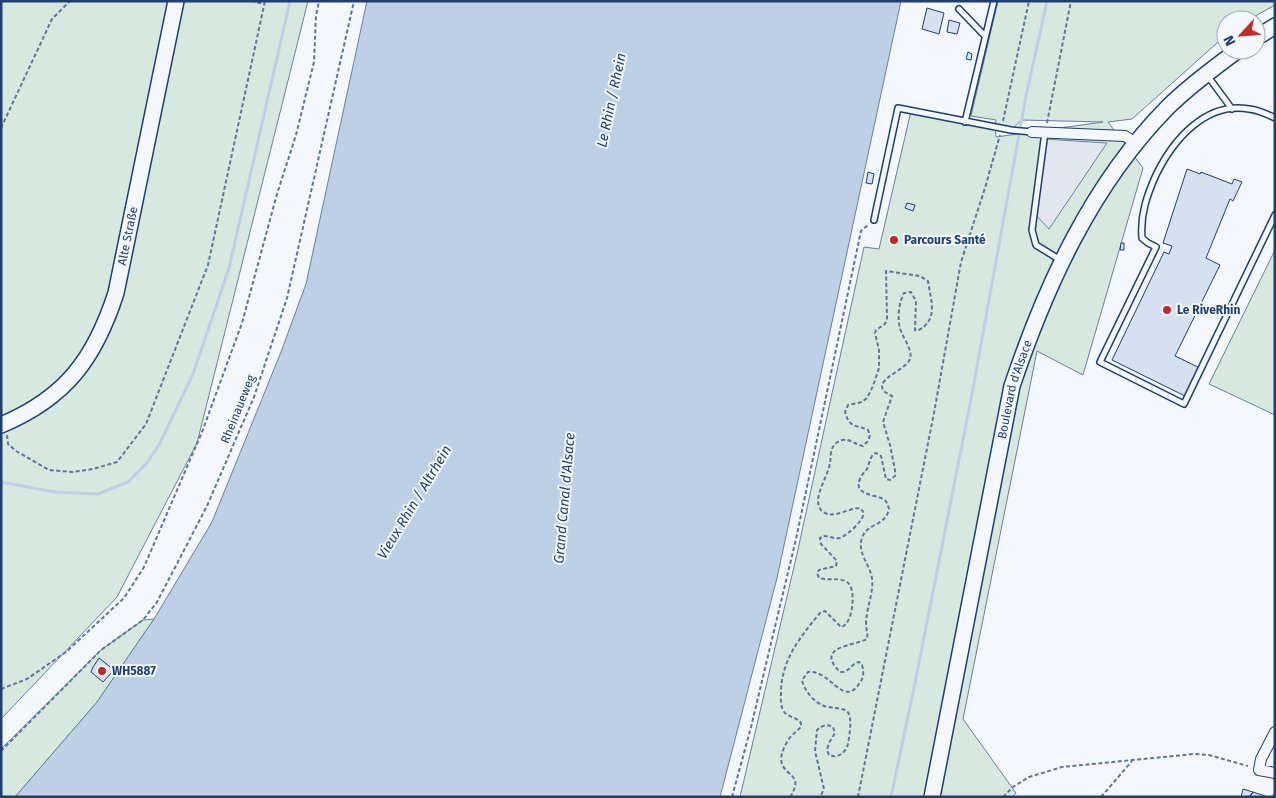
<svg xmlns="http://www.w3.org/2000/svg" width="1276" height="798" font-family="'Fira Sans',sans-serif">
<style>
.green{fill:#d7e8df;stroke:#687fa3;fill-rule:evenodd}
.parking{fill:#e3e8f0;stroke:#687fa3}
.water{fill:#bed0e5;stroke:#687fa3}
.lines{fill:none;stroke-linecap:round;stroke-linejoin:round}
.stream{stroke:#bed0e5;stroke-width:3}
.building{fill:#d5e0f0;stroke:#1d3f73}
.lane-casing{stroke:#1d3f73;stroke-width:8}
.street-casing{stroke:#1d3f73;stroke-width:12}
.secondary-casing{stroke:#1d3f73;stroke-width:18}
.path{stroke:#5e769c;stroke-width:2;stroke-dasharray:4 2.5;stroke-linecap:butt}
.lane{stroke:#f4f7fb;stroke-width:5}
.street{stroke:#f4f7fb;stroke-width:10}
.secondary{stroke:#f4f7fb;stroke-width:15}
.poi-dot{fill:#c62828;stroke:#f4f7fb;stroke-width:2}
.labels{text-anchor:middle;stroke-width:4;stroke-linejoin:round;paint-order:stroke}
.street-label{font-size:12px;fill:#1d3f73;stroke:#f4f7fb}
.poi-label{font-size:12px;font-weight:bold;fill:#1d3f73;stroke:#f4f7fb;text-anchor:start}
.water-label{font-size:14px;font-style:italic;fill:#1d3f73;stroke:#f4f7fb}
</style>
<rect width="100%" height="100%" fill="#f4f7fb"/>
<path class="green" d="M1,1H308L197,443L117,597L1,719Z
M998,1H1275V5L1248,20H1226V35L1132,119L1108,122L1143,168L1083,375L1037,351L963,719L1016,793L1012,797H740L797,554L864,247L879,249L911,111L995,127L996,120L971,116ZM1022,120L1103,122L996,137L995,128L1011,130Z
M1275,250V415L1209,384Z
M154,619L97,702L15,797H1V749L101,650L143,620Z"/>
<path class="parking" d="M1044,139L1107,143L1049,229L1035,214Z"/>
<path class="water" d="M367,1H901L777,578L720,797H15L97,702L154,619L212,522L281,352L306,284Z"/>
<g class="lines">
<path class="stream" d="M1,482L55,492L98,494L128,482L146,464L159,445L193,374L229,268L290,1
M891,797L915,683L972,394L1026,96L1047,1"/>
</g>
<path class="building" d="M927,8L944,13L939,34L922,29Z
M949,20L960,23L957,34L947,32Z
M968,52L972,54L971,60L966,59Z
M1187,169L1200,174L1201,172L1232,184L1234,179L1242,182L1233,201L1230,199L1206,258L1220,265L1175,356L1200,368L1185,396L1112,360L1164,252L1169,254L1172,246L1163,243Z
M868,172L874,174L872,184L866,183Z
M907,203L915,205L913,211L905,208Z
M1121,243H1124V250H1120Z
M99,658L114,670L103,682L91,672L93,667Z
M1243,789L1253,792L1252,794L1249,797H1241Z
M1253,792L1268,797H1249Z"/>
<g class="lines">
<defs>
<path id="lane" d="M959,9L985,36
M1207,75L1232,109
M1275,118C1267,114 1258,110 1249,109C1206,101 1173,140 1156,175C1147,195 1140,215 1142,238L1148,243L1156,247L1100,362L1184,404L1275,215
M965,122L994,1
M1045,132L1032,230L1036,245L1062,261
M874,220L898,108L1011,130L1032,132"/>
<path id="street" d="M1032,132L1125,136L1136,143
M1275,732L1261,759L1259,770L1275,773"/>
<g id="secondary">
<path d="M1256,38L1275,26"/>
<path id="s1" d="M1,425C66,398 95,358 116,293L176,1"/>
<path id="s2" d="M932,797L1012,386C1046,285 1092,184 1168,107C1189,86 1214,68 1238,50"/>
</g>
</defs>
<use href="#lane" class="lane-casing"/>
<use href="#street" class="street-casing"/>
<use href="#secondary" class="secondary-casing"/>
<path class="path" d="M251,1L264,4
M1003,121L1029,1
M1047,123L1071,1
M1,128L52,19L70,1
M7,435L8,444L16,451L49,470L73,472L93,469L117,462L146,424L208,265L265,1
M1,689L27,679L66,652L124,598L144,567L202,432L242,323L277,194L296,135L314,62L316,16L319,1
M1,751L101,650L143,620L157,602L207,506L254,397L287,298L354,1
M732,797L751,727L796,539L861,231L868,225
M790,797C810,767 766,779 787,742C790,736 796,732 801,727V723C796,716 787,718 783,710C780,704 781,697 781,691C782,659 801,636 820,613L825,611L841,627C853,625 857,588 847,582C840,577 828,581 819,578L817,573L819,570L836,566L837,561L821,544L820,538L824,536C829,536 834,539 840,538C846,536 863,521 863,515C864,511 862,511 860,508C849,508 835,518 825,513C820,511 818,506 818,500C819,488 828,475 830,463C831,458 830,451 833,447C834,444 838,441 842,440C850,438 855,445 863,446L868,441L870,435L868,430C855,424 850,429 845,412L848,405L862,402L867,398L873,386L879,368V350L875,333L876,330L885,324L887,318L886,271L920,276L928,281C931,302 939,320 917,331L915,330L916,301L911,292L904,293C899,303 897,317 900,328C902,337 915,352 909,361C904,369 890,373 882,384C882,393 886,392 892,396L883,422L890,445L895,470V476L890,480L886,479L881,456L876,453L873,454C870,459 869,464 867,469C865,472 861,475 860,479C853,495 874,494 883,499C887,501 888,505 889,509C885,528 864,522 861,542C859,555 870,565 872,578C874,593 866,608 866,624C866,629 868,633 867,639C854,646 814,646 840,672C850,673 851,663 859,662L862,665C864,672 864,678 859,684C843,708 830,669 808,672L802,680C804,691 816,705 828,707C845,710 852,706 850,730C849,736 849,744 846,749C842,755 836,758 829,755L827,750L829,743L835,733L833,727C827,724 823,725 817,730L815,751L824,789L820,797
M858,797L934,413L961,262L985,188L1000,135
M1003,797L1013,787L1029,777L1062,767L1194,754L1209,755L1248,766
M1101,797L1132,761
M1273,797L1275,793"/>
<use href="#lane" class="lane"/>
<use href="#street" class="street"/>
<use href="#secondary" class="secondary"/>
</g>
<g class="poi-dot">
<circle cx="894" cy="240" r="5"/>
<circle cx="1167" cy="310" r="5"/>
<circle cx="102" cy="671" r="5"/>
</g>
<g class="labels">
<g class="street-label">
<text dy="4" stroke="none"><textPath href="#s1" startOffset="240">Alte Straße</textPath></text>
<text dy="4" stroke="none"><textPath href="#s2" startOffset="416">Boulevard d'Alsace</textPath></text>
<text transform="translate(238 409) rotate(-68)" y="4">Rheinaueweg</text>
</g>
<g class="poi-label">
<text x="904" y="244">Parcours Santé</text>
<text x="1177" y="314">Le RiveRhin</text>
<text x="112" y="675">WH5887</text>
</g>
<g class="water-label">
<text transform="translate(611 100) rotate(-78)" y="5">Le Rhin / Rhein</text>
<text transform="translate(564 498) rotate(-85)" y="5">Grand Canal d'Alsace</text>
<text transform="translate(414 502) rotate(-59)" y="5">Vieux Rhin / Altrhein</text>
</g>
</g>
<rect width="1276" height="798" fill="none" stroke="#1d3f73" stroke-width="5"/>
<g transform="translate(1241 35) rotate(244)"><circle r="24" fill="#f4f7fb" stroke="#9eadc5"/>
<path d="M0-4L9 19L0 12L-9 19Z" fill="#c62828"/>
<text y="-8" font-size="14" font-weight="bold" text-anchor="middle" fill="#1d3f73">N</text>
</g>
</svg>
